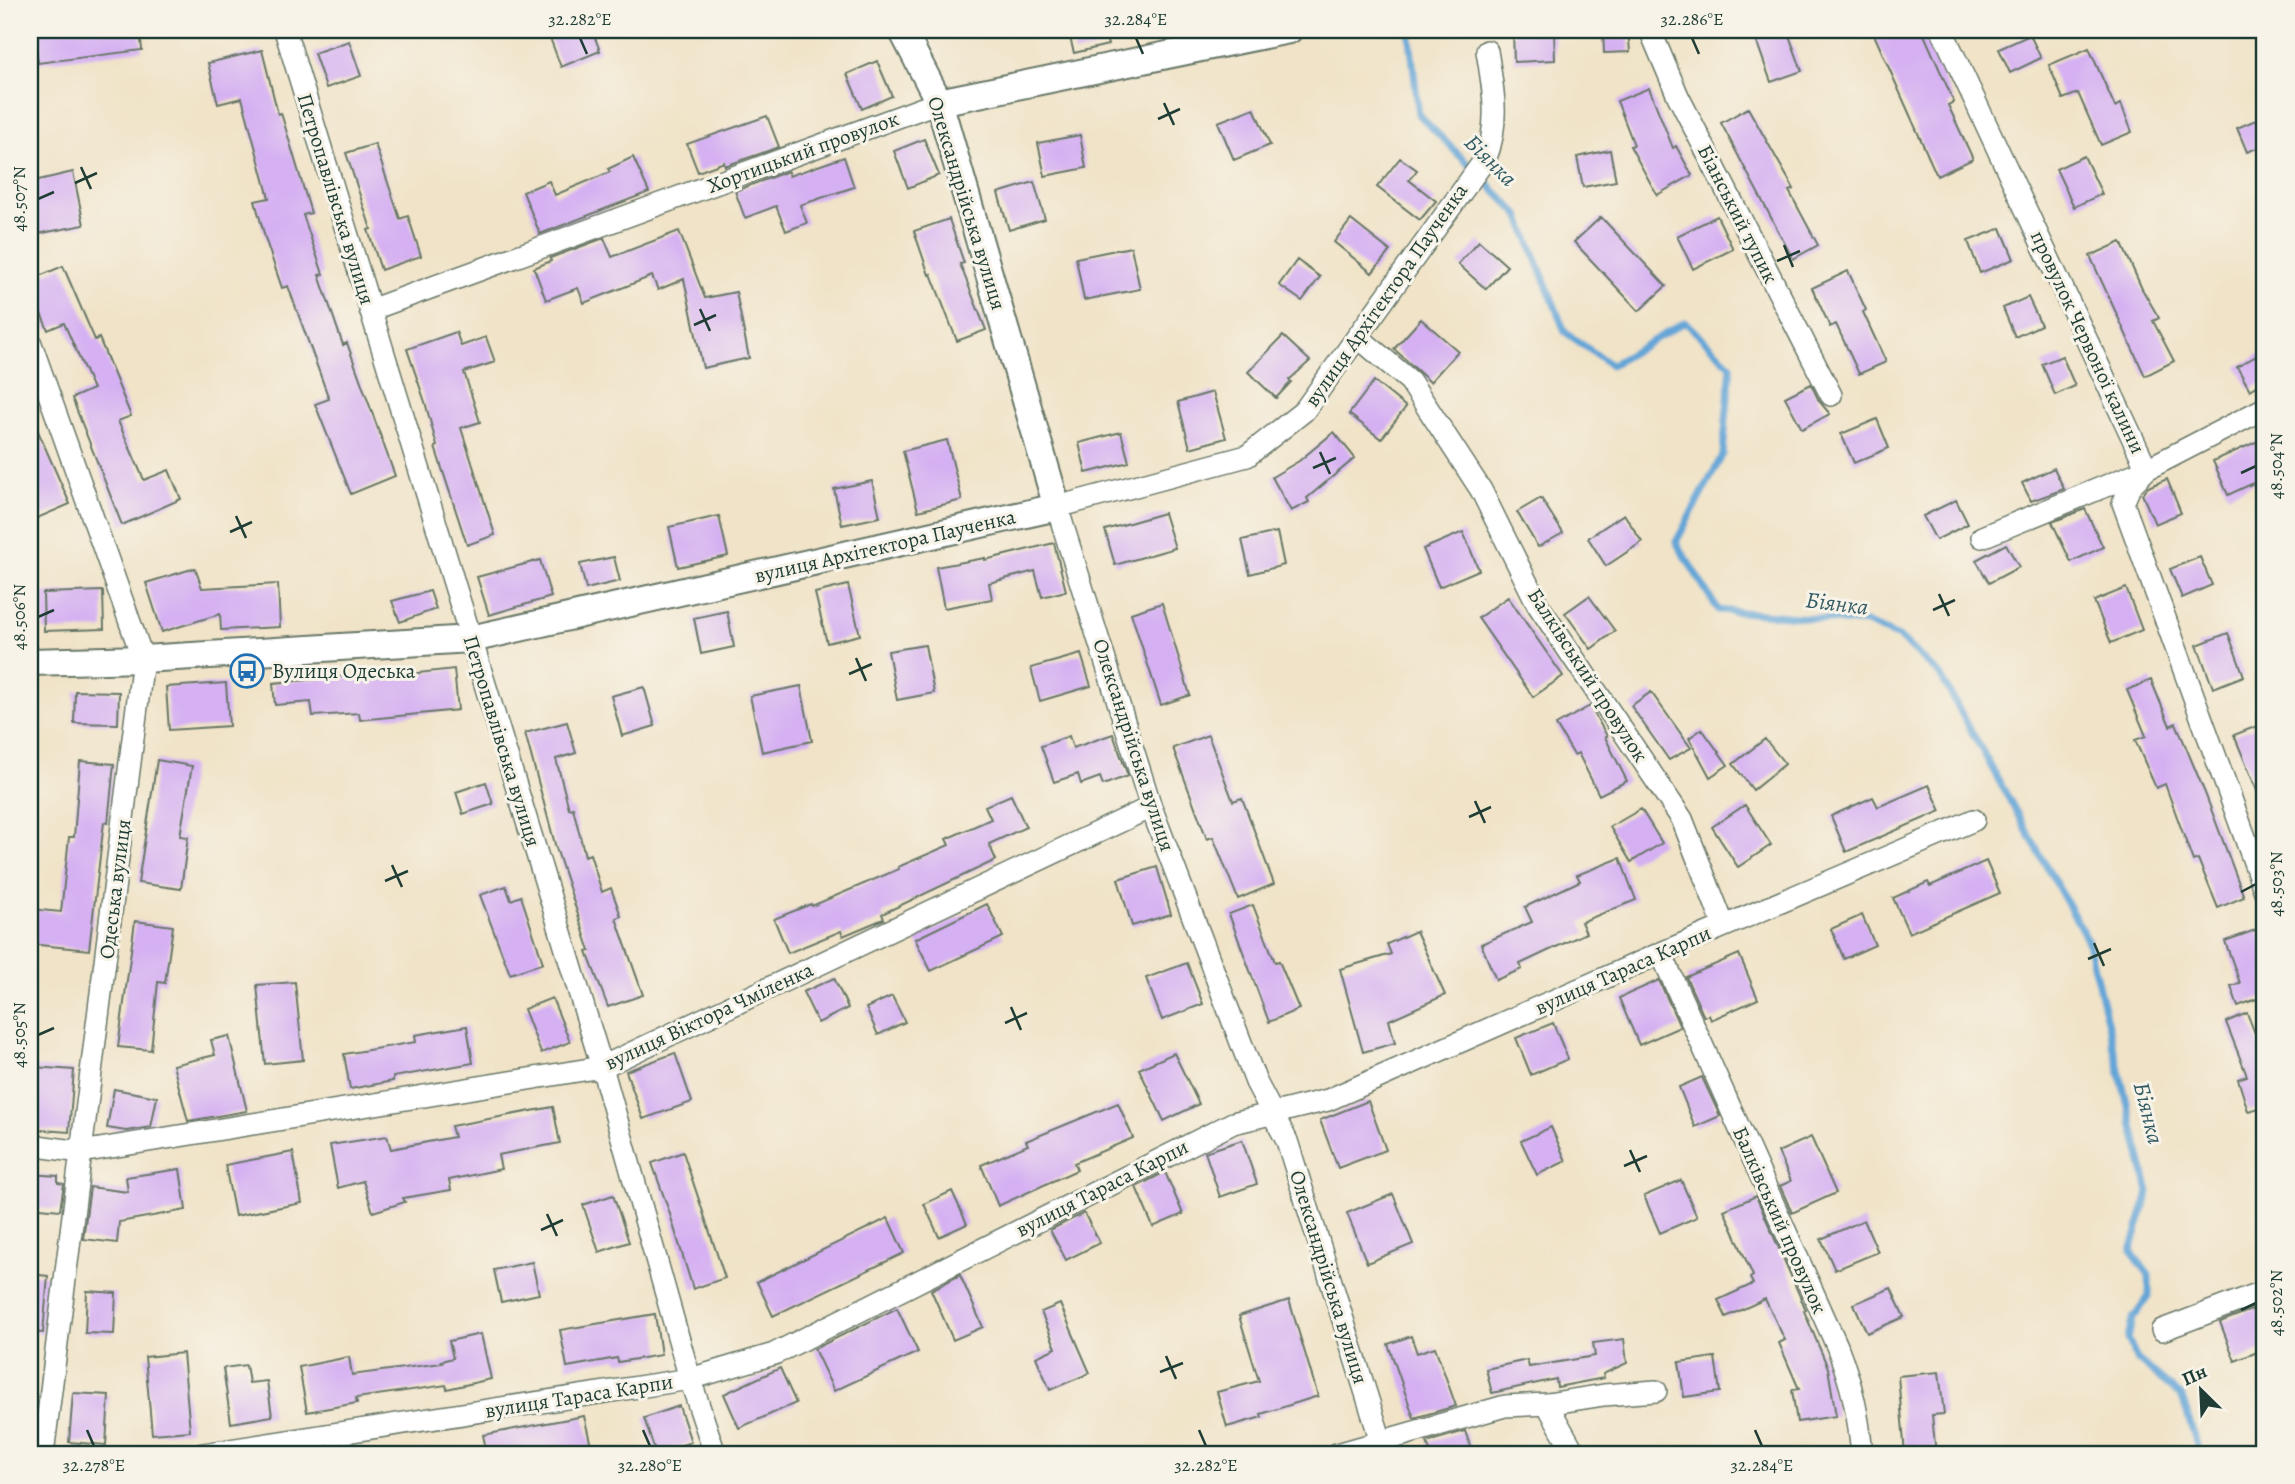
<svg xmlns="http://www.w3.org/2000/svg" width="2295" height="1484" font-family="Alegreya,serif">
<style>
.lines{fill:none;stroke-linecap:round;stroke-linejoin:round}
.stream{stroke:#64a5d7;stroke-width:7}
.building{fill:#d5b0f2}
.minor-casing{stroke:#687767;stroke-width:24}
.tertiary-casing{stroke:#687767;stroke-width:30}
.minor{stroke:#fff;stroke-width:21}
.tertiary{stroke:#fff;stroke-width:26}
.ticks{fill:none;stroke:#1f3d34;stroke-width:2.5}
.labels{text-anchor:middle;stroke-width:6;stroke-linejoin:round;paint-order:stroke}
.street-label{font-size:21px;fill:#1f3d34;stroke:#f7f3e8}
.poi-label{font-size:21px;fill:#1f3d34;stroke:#f7f3e8;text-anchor:start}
.water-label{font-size:23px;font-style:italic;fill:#345c65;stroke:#f7f3e8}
.neatline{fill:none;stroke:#1f3d34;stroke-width:2.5}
.ticks-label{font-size:18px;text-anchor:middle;fill:#1f3d34}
</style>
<rect width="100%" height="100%" fill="#f7f3e8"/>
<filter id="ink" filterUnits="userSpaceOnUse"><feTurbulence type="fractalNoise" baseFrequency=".0143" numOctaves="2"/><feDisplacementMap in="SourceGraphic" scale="14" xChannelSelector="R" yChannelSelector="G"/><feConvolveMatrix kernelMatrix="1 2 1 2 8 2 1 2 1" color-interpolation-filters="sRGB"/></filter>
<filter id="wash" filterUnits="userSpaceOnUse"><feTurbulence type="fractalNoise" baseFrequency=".00686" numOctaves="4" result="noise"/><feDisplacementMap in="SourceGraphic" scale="28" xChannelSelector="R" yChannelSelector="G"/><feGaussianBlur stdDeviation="1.57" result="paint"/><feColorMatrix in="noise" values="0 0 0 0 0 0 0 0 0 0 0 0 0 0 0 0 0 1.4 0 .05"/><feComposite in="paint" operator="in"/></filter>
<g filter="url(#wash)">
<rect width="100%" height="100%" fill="#f0e3c7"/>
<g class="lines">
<path class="stream" d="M1409,30L1419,115L1519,215L1565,332L1611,365L1685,322L1731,366L1723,454L1676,542L1718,610L1866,623L1899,637L1940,675L2087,939L2149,1192L2131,1251L2149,1275V1296L2132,1320L2128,1339L2137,1359L2182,1397L2200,1454"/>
</g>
<g id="blocks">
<path class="building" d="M33,30H140L142,50L38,63Z
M547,30H592L600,51L561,67Z
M1068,30H1104L1108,45L1074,53Z
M1554,30L1555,60L1514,62L1513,31Z
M1603,30H1628L1630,52L1604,53Z
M1775,30H1787L1802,71L1771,82L1755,37Z
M1872,30H1922L1954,102L1948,105L1973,159L1937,176Z
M2030,35L2041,58L2010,73L1999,49Z
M349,41L361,76L326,88L314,53Z
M2089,48L2115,107L2121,104L2132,132L2101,145L2078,93L2063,99L2049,65Z
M262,50L278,114L281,113L311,213L303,215L323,274L319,275L343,345L347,343L395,476L351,494L315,404L329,399L288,286L282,288L266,241L255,201L269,198L242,98L218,104L208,63Z
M877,61L892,96L862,109L847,74Z
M1649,88L1673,148L1676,146L1692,175L1657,195L1630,146L1634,145L1617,101Z
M1254,108L1270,145L1234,160L1218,122Z
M1748,108L1794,189L1789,191L1818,245L1793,259L1721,123Z
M767,116L779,147L725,166L724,162L698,172L687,144Z
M2265,116V145L2247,152L2237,128Z
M1080,135L1086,168L1045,176L1038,143Z
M924,139L939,175L908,188L894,151Z
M375,144L400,219L408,216L421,256L381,270L368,230L371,229L346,153Z
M1610,150L1616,181L1583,187L1577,157Z
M2084,156L2102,194L2074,207L2056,169Z
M633,157L649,192L540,234L523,192L549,181L555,195L610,172L608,169Z
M844,157L854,187L800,205L807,223L786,231L776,206L745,218L735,191L788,171L789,176Z
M1400,158L1417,170L1409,180L1436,201L1420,220L1377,187Z
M73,172L84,225L37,234L30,200V182Z
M1034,182L1045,219L1009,230L998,193Z
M1717,216L1733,249L1693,269L1677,236Z
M1601,217L1666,286L1639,311L1574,242Z
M949,219L964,263L960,264L986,330L957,341L931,274L929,275L914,231Z
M1351,220L1390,251L1372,273L1334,242Z
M2001,228L2014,259L1980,273L1968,241Z
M679,231L705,298L736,292L749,358L703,368L684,279L658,290L652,276L584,303L578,288L546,300L534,268L551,261L550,258L604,238L612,257Z
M1479,241L1507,266L1486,289L1458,264Z
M2121,242L2142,289L2159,318L2153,321L2174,361L2145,376L2090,256Z
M1131,247L1140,289L1084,300L1076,258Z
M1297,260L1320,277L1302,301L1279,285Z
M63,266L95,340L99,338L131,416L118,421L144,480L169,470L181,499L122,525L72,398L93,389L64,323L48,330L30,288V280Z
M1848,271L1866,310L1863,312L1886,362L1859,374L1836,324L1830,327L1812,288Z
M2028,297L2041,325L2015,337L2003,308Z
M1421,319L1458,351L1430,382L1394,349Z
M456,332L461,346L486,337L495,362L464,372L480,422L461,428L495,535L467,545L435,447L437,446L425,402L407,349Z
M1283,336L1310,361L1289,380L1291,382L1276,398L1248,372Z
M2265,351V381L2250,390L2237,367Z
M2062,356L2075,386L2055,395L2042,364Z
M1374,381L1406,407L1381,439L1349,414Z
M1811,384L1819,401L1830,414L1802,429L1785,397Z
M1213,392L1226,438L1190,448L1178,402Z
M30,413L70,504L35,519L30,508Z
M1877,419L1889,448L1854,463L1841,434Z
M1121,432L1129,462L1086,473L1079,443Z
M1334,432L1355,458L1307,498L1309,502L1291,511L1272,477L1299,461Z
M2265,438V472L2256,477L2258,481L2228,495L2213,461Z
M947,440L962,500L918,511L903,451Z
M2054,468L2064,489L2031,501L2022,483Z
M2167,479L2181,513L2155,524L2142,494L2148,487Z
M872,481L880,517L842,525L834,489Z
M1541,498L1563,533L1538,547L1517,512Z
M1956,500L1968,524L1936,540L1923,516Z
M2085,509L2103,547L2071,562L2052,522Z
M1164,513L1175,548L1115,565L1105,530Z
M1624,514L1642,542L1606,566L1588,538Z
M719,516L728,556L678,567L669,527Z
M1277,532L1284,565L1250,574L1242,540Z
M1463,532L1479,570L1439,587L1423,549Z
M1054,543L1066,591L1042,597L1035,571L989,583L992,599L944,608L936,567L985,558V560Z
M2006,544L2019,567L1989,583L1976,560Z
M614,557L620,581L586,589L580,564Z
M2200,557L2212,585L2182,598L2170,569Z
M540,560L551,597L489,615L477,577Z
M195,568L202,588L278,584L280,627L221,630L220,614L162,632L146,583Z
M848,585L860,635L827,643L815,593Z
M2126,588L2142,630L2111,643L2094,601Z
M103,591L104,629L44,631L43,593Z
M430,591L436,609L400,622L392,601Z
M1589,596L1615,631L1591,649L1565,613Z
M1508,597L1563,676L1533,697L1478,618Z
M1162,603L1190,695L1161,705L1131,613Z
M727,611L734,647L701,654L694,618Z
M2228,633L2244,676L2213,688L2197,645Z
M925,645L934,693L897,700L888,651Z
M1081,654L1091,686L1040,701L1031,668Z
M454,669L458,710L360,720L359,713L313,716L311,702L275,705L273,683L352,676V678L390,674L391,676Z
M2151,680L2170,726L2176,723L2205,793L2244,897L2218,908L2198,859L2193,861L2165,784L2156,788L2135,740L2146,736L2127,690Z
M226,683L229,726L169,730L166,687Z
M801,686L812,741L762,752L750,696Z
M644,687L655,726L622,736L611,696Z
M75,691L119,692L118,724L74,723Z
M1651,692L1691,748L1669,760L1631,706Z
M1590,706L1607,736L1605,737L1627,781L1599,795L1578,753L1574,755L1556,725Z
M567,722L576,753L556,759L569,809L573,808L585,856L590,854L602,892L611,888L621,916L616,918L643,995L608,1007L587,952L590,951L556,848L525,733Z
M2265,723V810L2234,735Z
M1702,729L1728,765L1710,777L1689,738Z
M1113,734L1128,776L1103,785L1100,777L1081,784L1078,774L1054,782L1041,746L1069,736L1073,748Z
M1208,735L1233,801L1242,798L1274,884L1238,899L1213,837L1207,839L1173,748Z
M1765,739L1785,764L1753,790L1733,764Z
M157,760L192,766L180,836L188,837L181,889L138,883Z
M80,761L114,764L108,823L104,822L89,950L30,944V909L61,912L69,837H74Z
M486,782L493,804L463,814L456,792Z
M1929,785L1941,811L1846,852L1831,816L1873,797L1878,807Z
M1011,795L1026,827L989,844L996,860L882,914L884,919L881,920L843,936L841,931L788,953L774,919L811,904L812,906L899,869L898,867L949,845L946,839L991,819L985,806Z
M1745,805L1771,845L1738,867L1712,827Z
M1641,809L1662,843L1631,862L1610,827Z
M1620,858L1636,900L1581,922L1586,933L1520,964L1522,969L1496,980L1481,944L1532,922L1525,907L1580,881L1577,875Z
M1986,861L2000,893L1909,933L1893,898L1928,882L1930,886Z
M1157,867L1171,914L1132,926L1118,879Z
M506,886L511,900L521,896L543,963L510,974L480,895Z
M987,904L1003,937L931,971L915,939Z
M1253,905L1275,962L1279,961L1299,1009L1269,1022L1229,914Z
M1862,915L1875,945L1844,959L1831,929Z
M135,921L173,926L165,983L158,982L151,1050L118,1047Z
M2258,929L2265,948V996L2238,1006L2231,986L2240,983L2225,941Z
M1416,931L1445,995L1389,1020L1395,1043L1363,1052L1340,969L1391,954L1387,944Z
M1739,954L1758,999L1711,1020L1709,1015L1704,1017L1686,977Z
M1187,963L1203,1004L1162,1020L1146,978Z
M834,978L848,1008L818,1023L803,992Z
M1659,980L1680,1027L1639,1045L1619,998Z
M295,982L303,1060L265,1064L257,985Z
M892,996L905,1022L878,1035L866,1008Z
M552,998L570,1042L541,1053L524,1009Z
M2247,1013L2265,1059L2264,1120L2259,1108L2248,1111L2238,1079L2247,1076L2226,1022Z
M1553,1023L1568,1059L1531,1075L1516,1038Z
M467,1026L473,1063L393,1077V1081L350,1089L344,1054L416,1042L415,1035Z
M229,1036L247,1111L188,1121L173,1065L215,1055L211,1040Z
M675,1053L692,1102L643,1119L626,1071Z
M1174,1053L1199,1104L1164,1121L1139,1069Z
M33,1067L74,1070L69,1132L30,1129Z
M1702,1077L1720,1116L1695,1127L1679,1087Z
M114,1089L157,1097L151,1127L126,1131L107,1128Z
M1368,1101L1386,1150L1338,1168L1320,1120Z
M1118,1103L1133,1138L1074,1163L1077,1170L998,1206L981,1165L1028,1145L1026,1141Z
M553,1107L560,1143L498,1155L501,1169L449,1180L451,1190L403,1198L405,1202L373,1212L363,1181L338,1188L330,1145L387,1136L391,1149L454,1137L451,1126Z
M1551,1127L1566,1161L1537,1175L1521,1141Z
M1811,1137L1836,1193L1792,1213L1780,1186L1791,1181L1778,1152Z
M1242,1140L1257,1184L1220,1197L1205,1152Z
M293,1152L302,1203L235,1216L225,1165Z
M683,1152L725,1278L693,1289L669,1211L652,1163Z
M180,1169L186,1210L119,1222L117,1243L83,1239L90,1187L128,1192L126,1177Z
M1165,1172L1183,1214L1153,1227L1136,1187Z
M30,1174L58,1176V1183L64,1184L60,1210L30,1207Z
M1681,1180L1697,1217L1660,1233L1644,1196Z
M952,1191L967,1224L939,1237L924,1204Z
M1393,1194L1413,1244L1367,1263L1347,1213Z
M613,1195L629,1242L599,1252L583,1205Z
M1756,1196L1806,1310L1804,1311L1828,1368L1836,1416L1797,1422L1792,1390L1799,1389L1779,1343L1785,1340L1765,1299L1726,1317L1718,1300L1753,1284L1750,1278L1753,1276L1724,1210Z
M1084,1213L1100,1243L1066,1260L1050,1230Z
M888,1218L904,1253L773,1316L757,1282Z
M1864,1220L1878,1252L1835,1270L1821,1239Z
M532,1262L539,1294L501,1302L494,1270Z
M30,1274L48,1276L43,1333L30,1332Z
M960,1275L983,1327L953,1340L931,1290Z
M1891,1288L1904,1317L1867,1333L1854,1304Z
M87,1291L116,1293L114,1334L85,1333Z
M1289,1300L1318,1396L1261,1414L1262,1417L1227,1427L1217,1392L1259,1381L1239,1316Z
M1060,1304L1090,1373L1050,1390L1036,1357L1056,1348L1041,1312Z
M2259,1307L2265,1323V1349L2235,1361L2220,1322Z
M897,1308L918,1352L834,1391L814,1349Z
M655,1314L661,1355L618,1362L617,1358L567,1367L560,1330Z
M481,1334L491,1379L447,1389L446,1385L356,1398L357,1403L307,1412L299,1367L349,1357L352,1375L442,1363L441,1361L453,1358L449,1341Z
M1411,1336L1417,1353L1435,1347L1456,1406L1414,1418L1388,1344Z
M1624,1339L1627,1363L1603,1374L1604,1378L1557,1387L1556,1379L1492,1393L1486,1369L1527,1360L1529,1367L1595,1356L1593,1343Z
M183,1353L190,1431L152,1434L145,1357Z
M1715,1357L1720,1392L1684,1397L1679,1362Z
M246,1365L249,1383L267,1381L272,1416L231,1423L223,1368Z
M780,1368L796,1403L739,1428L724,1394Z
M1939,1372L1944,1414L1932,1415L1936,1454H1905L1898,1376Z
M73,1393L109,1395L106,1445L69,1442Z
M679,1406L691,1442L656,1454L644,1418Z
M584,1416L593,1454H487L483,1435Z
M1465,1431L1473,1454H1431L1427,1442Z"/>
</g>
</g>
<g filter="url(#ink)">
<use href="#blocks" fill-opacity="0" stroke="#687767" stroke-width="2"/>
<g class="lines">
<defs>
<path id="minor" d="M285,30L602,1067L690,1379L715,1454
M1650,30L1678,96L1831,395
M1942,30L2147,469L2131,485L2123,503L2265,892
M370,310L939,102
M1358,337L1410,381L1481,490L1538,605L1682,819L1724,926
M30,341L143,659L43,1454
M1982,537L2147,469L2265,408
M1661,953L1837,1346C1852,1385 1858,1412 1862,1454
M30,1145L81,1152L602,1067L1151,807
M2162,1330L2265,1291
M1547,1404L1575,1454
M203,1454L690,1379L774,1354L1233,1123L1328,1100L1661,953L1974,820
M1337,1454L1505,1406L1547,1404L1604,1395L1656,1391
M1385,1454L1287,1141L1256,1082L1151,807L1057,507L1247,456L1304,411L1486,158C1500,122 1493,88 1487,51"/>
<path id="tertiary" d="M939,102L1289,30
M30,662L143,659L471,639L1057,507L939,102L902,30"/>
</defs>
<use href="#minor" class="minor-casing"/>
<use href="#tertiary" class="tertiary-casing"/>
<use href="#minor" class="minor"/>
<use href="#tertiary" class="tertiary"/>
</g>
</g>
<path class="ticks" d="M580,38L587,54M1136,38L1143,54M1692,38L1699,54M1164,103L1174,125M1158,119L1180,109M81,167L91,189M75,183L97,173M38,199L54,192M1784,245L1793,267M1777,261L1800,251M700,309L710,331M694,325L716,315M1320,452L1330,474M1313,468L1336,458M2241,473L2256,466M236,516L246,538M230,532L252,522M1939,594L1949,616M1933,610L1955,600M38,617L54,610M856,658L866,681M849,674L872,664M1475,801L1485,823M1469,817L1491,807M392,865L402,887M385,881L408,871M2241,892L2256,884M2094,943L2104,966M2088,959L2111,949M1011,1007L1021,1030M1005,1023L1027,1013M38,1035L54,1028M1630,1150L1640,1172M1624,1166L1647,1156M547,1214L557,1236M541,1230L563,1220M2241,1310L2256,1303M1166,1356L1176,1379M1160,1372L1183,1363M87,1430L94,1446M643,1430L650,1446M1199,1430L1206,1446M1755,1430L1762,1446"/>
<defs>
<symbol id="bus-ring" viewBox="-11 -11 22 22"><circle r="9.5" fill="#f7f3e8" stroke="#1f6fb2" stroke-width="1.5"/><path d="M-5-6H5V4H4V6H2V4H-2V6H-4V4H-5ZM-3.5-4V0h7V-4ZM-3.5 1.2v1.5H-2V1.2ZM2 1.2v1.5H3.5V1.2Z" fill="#1f6fb2"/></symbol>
</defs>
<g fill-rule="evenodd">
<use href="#bus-ring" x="228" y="652" width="38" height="38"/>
</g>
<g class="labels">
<g class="street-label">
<text transform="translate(803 152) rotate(-20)" y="7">Хортицький провулок</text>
<text transform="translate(336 199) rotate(73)" y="7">Петропавлівська вулиця</text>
<text transform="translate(967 203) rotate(73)" y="7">Олександрійська вулиця</text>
<text transform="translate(1738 214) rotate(63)" y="7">Біанський тупик</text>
<text transform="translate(1386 295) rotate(-55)" y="7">вулиця Архітектора Паученка</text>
<text transform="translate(2088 342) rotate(65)" y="7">провулок Червоної калини</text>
<text transform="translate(885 546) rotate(-13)" y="7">вулиця Архітектора Паученка</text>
<text transform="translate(1588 675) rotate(57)" y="7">Балківський провулок</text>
<text transform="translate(502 741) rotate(73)" y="7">Петропавлівська вулиця</text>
<text transform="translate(1134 745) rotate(72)" y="7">Олександрійська вулиця</text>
<text transform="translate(115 889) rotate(-83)" y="7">Одеська вулиця</text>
<text transform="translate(1623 970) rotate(-24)" y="7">вулиця Тараса Карпи</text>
<text transform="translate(709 1016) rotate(-25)" y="7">вулиця Віктора Чміленка</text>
<text transform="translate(1102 1188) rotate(-27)" y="7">вулиця Тараса Карпи</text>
<text transform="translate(1780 1220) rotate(66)" y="7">Балківський провулок</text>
<text transform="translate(1329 1277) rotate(73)" y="7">Олександрійська вулиця</text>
<text transform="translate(579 1396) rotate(-9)" y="7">вулиця Тараса Карпи</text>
</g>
<g class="poi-label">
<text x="272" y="678">Вулиця Одеська</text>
</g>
<g class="water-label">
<text transform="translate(1491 160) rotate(45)" y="8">Біянка</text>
<text transform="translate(1837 603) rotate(7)" y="8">Біянка</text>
<text transform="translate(2149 1113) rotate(76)" y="8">Біянка</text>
</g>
</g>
<rect width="2295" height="1484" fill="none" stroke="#f7f3e8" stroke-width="77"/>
<g transform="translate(2201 1390) rotate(336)" stroke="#f7f3e8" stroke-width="5" paint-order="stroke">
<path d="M0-5L12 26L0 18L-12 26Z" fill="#1f3d34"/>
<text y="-10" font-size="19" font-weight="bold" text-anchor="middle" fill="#1f3d34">Пн</text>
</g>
<rect x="38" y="38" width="2218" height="1408" class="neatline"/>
<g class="ticks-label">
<text x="580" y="25">32.282°E</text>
<text x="1136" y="25">32.284°E</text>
<text x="1692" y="25">32.286°E</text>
<text transform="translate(19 199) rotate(-90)" y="6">48.507°N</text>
<text transform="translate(2276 466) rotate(-90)" y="6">48.504°N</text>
<text transform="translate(19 617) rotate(-90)" y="6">48.506°N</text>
<text transform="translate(2276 884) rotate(-90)" y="6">48.503°N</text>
<text transform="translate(19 1035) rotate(-90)" y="6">48.505°N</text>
<text transform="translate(2276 1303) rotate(-90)" y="6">48.502°N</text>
<text x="94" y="1471">32.278°E</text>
<text x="650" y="1471">32.280°E</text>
<text x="1206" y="1471">32.282°E</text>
<text x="1762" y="1471">32.284°E</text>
</g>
</svg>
